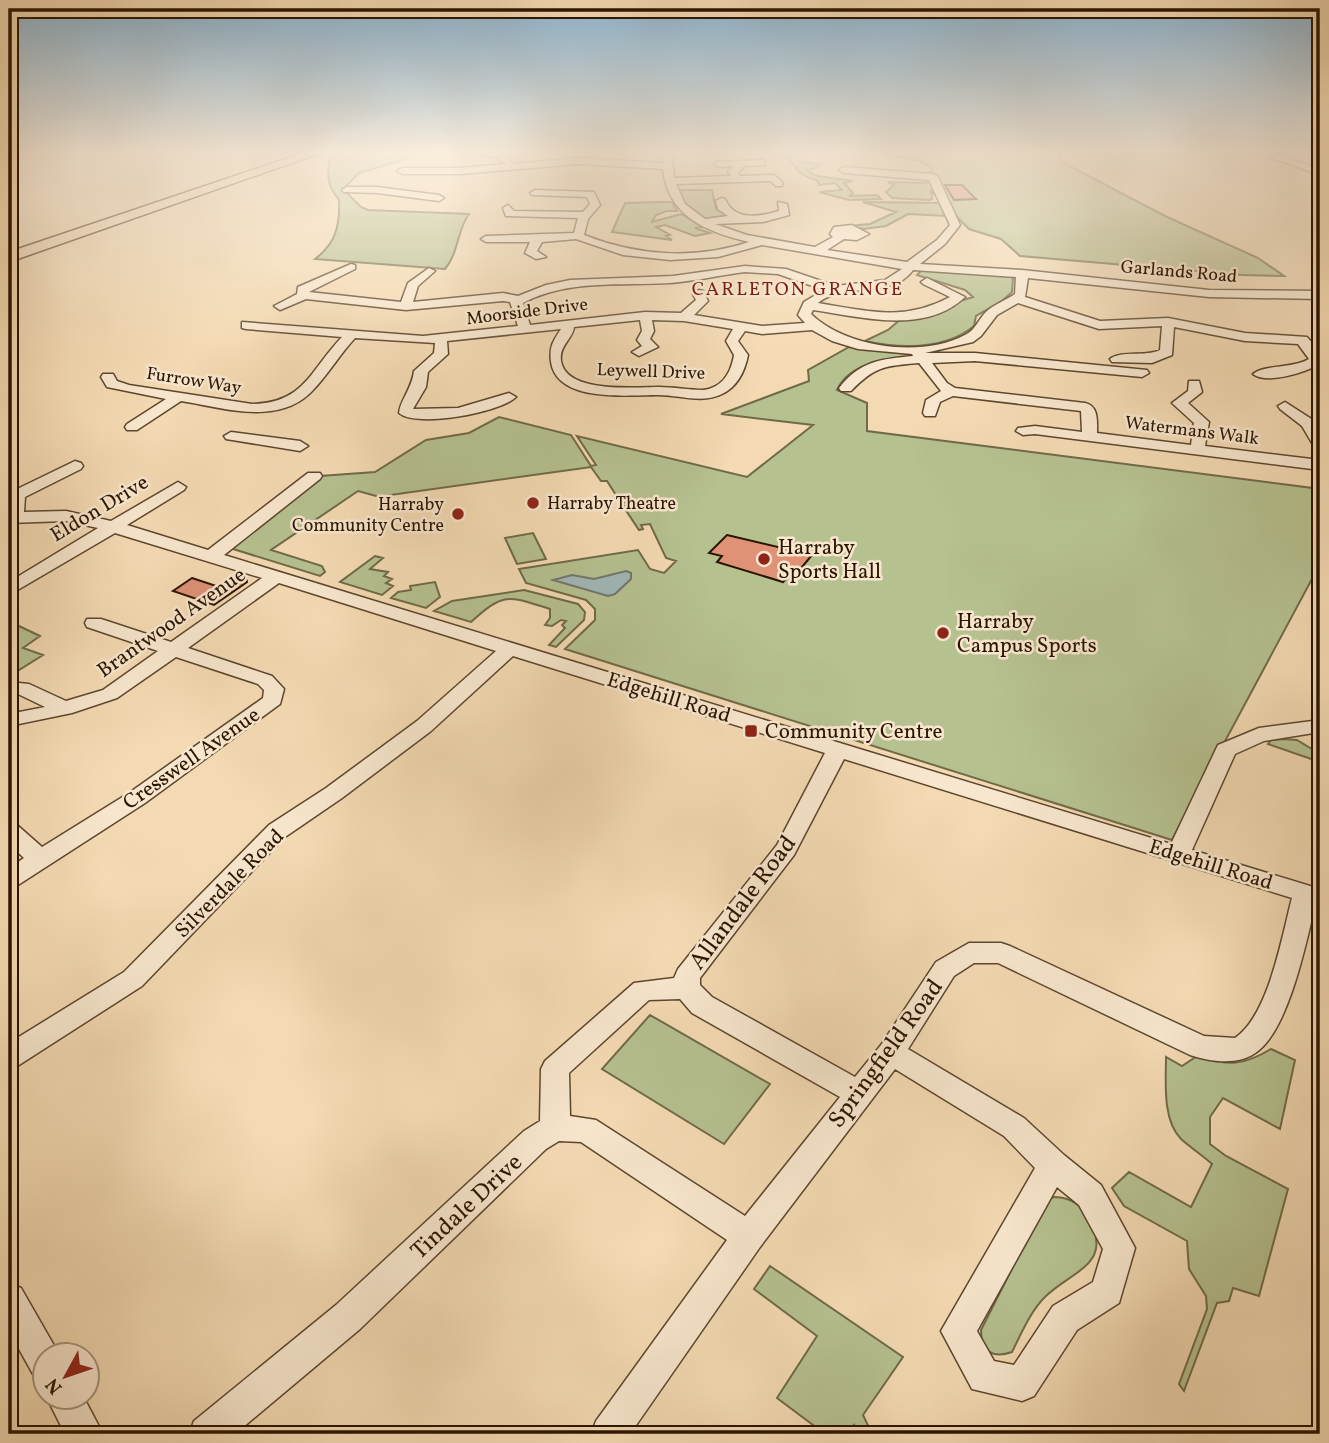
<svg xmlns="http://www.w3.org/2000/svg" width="1329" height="1443" font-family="Vollkorn,serif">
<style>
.green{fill:#b6c190;stroke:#706a48;stroke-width:2}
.water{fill:#a1b8b8;stroke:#72766e;stroke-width:2}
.building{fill:#e09277;stroke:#2b1400;stroke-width:2}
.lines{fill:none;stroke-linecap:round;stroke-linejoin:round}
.minor-casing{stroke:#5d462d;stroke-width:3}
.highway-casing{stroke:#2b1400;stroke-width:3}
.minor{fill:#f8e7ce;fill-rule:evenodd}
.highway{fill:#f4dab3;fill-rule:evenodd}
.poi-dot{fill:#8f2418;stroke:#f8e7ce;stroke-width:2.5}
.labels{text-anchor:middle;stroke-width:5;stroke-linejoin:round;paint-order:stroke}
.far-street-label{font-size:18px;fill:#2b1400;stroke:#f8e7ce}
.far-poi-label{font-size:18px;fill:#2b1400;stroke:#f8e7ce;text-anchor:start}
.far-neighbourhood-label{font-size:19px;letter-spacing:2px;fill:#7a1f14;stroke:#f8e7ce}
.street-label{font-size:21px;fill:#2b1400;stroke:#f8e7ce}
.poi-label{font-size:21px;fill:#2b1400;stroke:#f8e7ce;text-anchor:start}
.near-street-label{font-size:24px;fill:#2b1400;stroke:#f8e7ce}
</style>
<rect width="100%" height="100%" fill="#f4dab3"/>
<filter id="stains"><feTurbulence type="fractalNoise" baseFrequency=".00286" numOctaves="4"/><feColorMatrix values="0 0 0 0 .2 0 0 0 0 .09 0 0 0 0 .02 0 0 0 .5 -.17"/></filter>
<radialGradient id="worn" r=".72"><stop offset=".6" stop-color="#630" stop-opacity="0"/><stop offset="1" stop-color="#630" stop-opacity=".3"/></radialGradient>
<path class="green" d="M342,152H430L359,173L343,189L361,207L368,210L469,214C457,230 459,252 445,269L315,259C336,243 340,226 339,200C328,186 327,178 329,161Z
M756,152H788L825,156L803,154L800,157L805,159L800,162L821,164L809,171L804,169L817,176L853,181L844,183L853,193L850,196L877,195L881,199L849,200L819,192L842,190L835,183L819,185L817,180C792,174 799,165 785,157C777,151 765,155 756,152Z
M876,152H1062L1060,156L1062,162L1165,216L1258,258L1284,276L1242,275L1020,256L1001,239L969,229L944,204L946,216L908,214L886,226L864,229L848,226L870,224L896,212L863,202L943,203L931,191L932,199L929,200L892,198L886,192L894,185L888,182L926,183V178L933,168L919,161Z
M679,190H712L716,209L728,215L704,220L685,209Z
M663,202H672L677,211H667L656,215L652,222L681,214L704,227L695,228L710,233L695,236L665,225L656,227L670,235L666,236L672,240L612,232L625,203Z
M922,270L1008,275L1013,278L1012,292L1002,301L976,316L974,326C945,350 900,349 865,341L888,330L901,319L973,297L965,290L917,275Z
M849,347L913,354L915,357C887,359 850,362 837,390L867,403V431L1320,489V564L1172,840L565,649L595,620V609L586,600L526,583L519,569L638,550L650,569L664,573L676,561L666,558L650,524L641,525L643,529L639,530L623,506L636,504L635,501L621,503L607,481H601L591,467L383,496L387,510L384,511L380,497L358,491L271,550L322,566L325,572L320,576L230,548L320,476L375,472L426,440L469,433L499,417L571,435L591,466L596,465L577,436L747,477L813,425L721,414L809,381L808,370Z
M533,533L546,559L517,564L505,538Z
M375,556L383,558L370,569L388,572L384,576L392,579L386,583L393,586L382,595L340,582Z
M435,582L440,597L426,608L391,598L398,592L411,590L410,586Z
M524,590L578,604L585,612L584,620L556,647L549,645L565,628L562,625L566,621L561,620L552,626L545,625L550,618V609C508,596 505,591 471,622L434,611L452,601Z
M19,626L40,636L23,648L43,655L19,670L9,664V632Z
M1284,739L1297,740L1320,754V762L1268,744L1271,740Z
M650,1015L770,1084L724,1144L602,1069Z
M1271,1049L1295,1060L1280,1129L1223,1098L1210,1117V1144L1226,1156L1288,1189L1259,1296L1233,1288L1229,1301L1217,1303L1184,1391L1179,1384L1207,1309L1206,1296L1189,1269L1187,1241L1124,1206L1112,1188L1129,1172L1191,1207L1212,1164C1202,1155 1191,1148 1181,1139C1162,1120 1166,1081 1166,1057L1182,1066L1197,1056C1229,1066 1243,1066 1271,1049Z
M1053,1197C1066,1197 1078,1202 1085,1213C1118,1263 1073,1270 1046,1296C1031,1310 1021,1334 1012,1352C992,1359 981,1351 981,1330L1027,1239L1039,1208Z
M770,1266L903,1357L863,1415L872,1434H859L854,1425L848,1434H825L777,1398L817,1336L754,1289Z"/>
<path class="water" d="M626,571L631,573V579L615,594L608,596L553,580L572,575L594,579Z"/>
<path class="building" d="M945,185H962L976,199L954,200Z
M727,535L812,555L793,578L788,577L783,582L717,562L722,556L709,553Z
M192,578L219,587L246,578L247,582L214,605L173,591Z"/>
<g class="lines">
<defs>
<path id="minor" d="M461,152H498L515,164L578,158L663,163L665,154L678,152L672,157L674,178L731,176L728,172L734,166L719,167L714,164L716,162L762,160L765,161V165L744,166L738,173L740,176L774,175L782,182V186H776L771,181L676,184L685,204L705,219L728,216L718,209L716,201L721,198L725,199C734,221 759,217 779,211L778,202L787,204L789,215L763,222L715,224L747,235L815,247L833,237L830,234L834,227L852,225L869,234L857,240L844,239L827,250L907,262L937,240L950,225L929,180L844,173L839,170L844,167L933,174L938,177L960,225L945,244L920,264L1022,270L1209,290L1320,291V299L1209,297L1028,278L1025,297L1100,321L1168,318L1245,333L1307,337L1320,352V364C1306,372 1267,385 1253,374C1266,364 1292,369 1309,359L1298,344L1245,341L1174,327L1172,355L1152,363L1112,362L1110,359C1121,350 1145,357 1160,350L1162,326L1099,329L1018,303L997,315L981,336L973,342L925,353H975L1147,370L1149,373L1142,377L975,361L932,363L947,383L955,388L1085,403C1099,406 1097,422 1097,433L1191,445L1194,423L1172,403L1188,391L1189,381H1199L1202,392L1188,403L1209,422L1205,446L1320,460V470L1035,434L1023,435L1016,431L1018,428L1035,426L1082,432L1081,411L953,396L940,402L935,416H925L923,413L926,400L941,391L919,363C885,366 875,366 851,391H841L839,388C860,361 881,359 913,356L912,354L858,349L832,341L812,330L762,334L745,331L738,341L748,355C745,371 737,387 722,394C702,404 679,395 658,395C627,395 557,403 551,362C549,347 553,341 561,329L447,341L448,354L428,372L426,387L413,409L458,408L509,393L516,397C500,413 416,428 399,413C400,400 412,389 414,371L434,353L435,343L355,338C340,354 329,373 314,389C280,427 225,408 181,401L137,430H127L125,427L127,424L166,399L107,387L101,377L103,374H113L117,381L129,385L252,404C305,403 310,370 342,337L246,329L242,328V322L423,336L518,326L510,302L503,301L406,310L306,299L280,310L274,306L297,294L298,287L351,264L355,265V269L309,292L401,302L408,283L429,268L435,271L418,286L413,302L503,293L518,296L546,285L570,280L673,276L745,266L786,269L836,286L885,280L902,269L762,245L718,257L670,260L623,255L576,239L542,242L537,251L546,257L536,259L525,253L530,242H486L481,239L486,236L574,233L578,218L506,216L503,208L508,205L514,211L583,212L590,204L587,197L532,195L530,193L535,190L594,192L600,205L588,219L584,235C637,256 695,260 749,242C707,232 668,217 663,169L578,164L461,174H402L397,171L402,168H461L506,164L496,157ZM913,270L1016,277L1015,294C1006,300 995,304 987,311C979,318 976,330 965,335C922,358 846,348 811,314L813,310C862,317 925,335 965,297L927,278L921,282L923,284L950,297C903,322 868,311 818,303C846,281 891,300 913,270ZM745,272L778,274L824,290L804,302L798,315L805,323L762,326L694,315L708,301L703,291L699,290L693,294L696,300L681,313L645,312L530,325L523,303C568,279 621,286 670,283C695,281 720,275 745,272ZM640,320L642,331L637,340L642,346L632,352L639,356L658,347L650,339L654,331L652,320L684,321L733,329L726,341L734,355C731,373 722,388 703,390C688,390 674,387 659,387C636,387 566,394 561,361C559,345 573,339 574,327Z
M1255,152H1267L1320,169V175Z
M347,187H377L439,195L444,198L439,201L377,193L344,192L342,190Z
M1285,402L1313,420L1320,432V449L1315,448L1302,426L1280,409L1278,406Z
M231,432L300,441L308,446L300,451L226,439L224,436Z
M75,461L81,463L83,466L81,469L25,497L24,512L66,511L111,521L178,482L186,487L184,490L127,525L208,550L308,473H320L322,476L320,479L224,555L1171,844L1218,745L1259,728L1320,720V732L1264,741L1235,754L1192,850L1320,889V907L1315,906C1306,943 1289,1027 1258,1051C1240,1066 1211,1062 1190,1055L998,963H974L954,976L908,1049L1024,1118L1064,1155L1101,1185L1135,1248L1119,1303L1077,1330L1034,1396L1022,1401L972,1389L941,1331L1035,1168L1004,1136L895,1069L760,1247L630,1434H591L596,1421L727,1240L581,1142L559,1141L546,1149L360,1329L235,1434H189L194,1421L336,1305L524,1131L540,1121L541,1069L545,1061L634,983L674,978L678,969L777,845L825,753L513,656L431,731L342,798L285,837L142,986L19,1065L9,1068V1043L124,972L269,825L326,788L417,721L496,651L279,583L188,648L272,676L284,689L280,704L145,803L18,885L9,888V868L24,858L9,844V823L17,825L42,847L129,793L263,698L264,690L258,684L176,657L117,698L72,713L9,726V714L45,707L18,694H9V682L29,684L66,701L103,690L158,651L87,627L85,623L87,619H101L171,642L262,578L115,533L9,595V582L98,528L66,521L9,523V496L11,492ZM844,759L1292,898C1282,936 1269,1015 1235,1038L1204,1036L1010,946L1001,943H969L936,962L881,1045L855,1077L712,997L700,985V978L794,855ZM680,999L692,1013L840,1097L745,1216L596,1120L570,1116L569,1073L649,1000ZM1057,1187L1079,1205L1103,1249L1093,1282L1053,1306L1014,1365L994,1361L977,1331Z
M9,1283L21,1288L60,1356H46V1381L34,1376L9,1331Z
M47,1398H84L103,1434H65Z"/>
<path id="highway" d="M306,152H323L9,262V252Z"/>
</defs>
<use href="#minor" class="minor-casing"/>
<use href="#highway" class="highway-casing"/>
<use href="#minor" class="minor"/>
<use href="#highway" class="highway"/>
</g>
<linearGradient id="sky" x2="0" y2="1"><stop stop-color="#8bb6d5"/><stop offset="0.43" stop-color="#faeedd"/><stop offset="1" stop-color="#faeedd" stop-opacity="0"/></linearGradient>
<rect width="1329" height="354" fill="url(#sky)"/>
<g class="poi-dot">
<circle cx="533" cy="503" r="7"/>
<circle cx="458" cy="514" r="7"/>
<circle cx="764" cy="559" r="7"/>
<circle cx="943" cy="633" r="7"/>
<rect x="744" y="724" width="14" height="14" rx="3.5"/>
</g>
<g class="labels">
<g class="far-street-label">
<text transform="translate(1179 271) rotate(5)" y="6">Garlands Road</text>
<text transform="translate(527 311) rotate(-7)" y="6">Moorside Drive</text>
<text transform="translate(651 371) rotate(2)" y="6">Leywell Drive</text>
<text transform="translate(194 380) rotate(9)" y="6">Furrow Way</text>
<text transform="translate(1192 430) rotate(7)" y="6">Watermans Walk</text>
</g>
<g class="far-poi-label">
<text x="547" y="509">Harraby Theatre</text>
<text x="444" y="510" text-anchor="end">Harraby<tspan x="444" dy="21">Community Centre</tspan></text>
</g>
<g class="far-neighbourhood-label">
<text x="798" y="295">CARLETON GRANGE</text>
</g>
<g class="street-label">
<text transform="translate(99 508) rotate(-31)" y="7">Eldon Drive</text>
<text transform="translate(171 622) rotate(-35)" y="7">Brantwood Avenue</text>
<text transform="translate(669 697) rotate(17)" y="7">Edgehill Road</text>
<text transform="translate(191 758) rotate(-35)" y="7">Cresswell Avenue</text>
<text transform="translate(1211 864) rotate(17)" y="7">Edgehill Road</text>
<text transform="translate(229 883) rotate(-45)" y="7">Silverdale Road</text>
</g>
<g class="poi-label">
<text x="778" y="554">Harraby<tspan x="778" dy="24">Sports Hall</tspan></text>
<text x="957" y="628">Harraby<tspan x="957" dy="24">Campus Sports</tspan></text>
<text x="765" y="738">Community Centre</text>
</g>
<g class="near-street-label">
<text transform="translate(742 902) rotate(-53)" y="8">Allandale Road</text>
<text transform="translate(885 1053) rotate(-54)" y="8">Springfield Road</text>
<text transform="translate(466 1206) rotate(-43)" y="8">Tindale Drive</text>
</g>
</g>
<rect width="1329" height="1443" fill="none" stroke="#f4dab3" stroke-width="35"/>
<rect x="10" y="10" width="1308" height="1422" fill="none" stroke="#2b1400" stroke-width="3.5"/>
<rect x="18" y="18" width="1294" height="1408" fill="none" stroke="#2b1400" stroke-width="2"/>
<g transform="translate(66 1376) rotate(230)"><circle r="33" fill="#f8e7ce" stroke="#a6937c" stroke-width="2"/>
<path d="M0-5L12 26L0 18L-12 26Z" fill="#8f2418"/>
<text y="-10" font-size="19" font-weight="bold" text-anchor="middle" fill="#2b1400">N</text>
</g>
<rect width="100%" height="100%" filter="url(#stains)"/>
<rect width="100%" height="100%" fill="url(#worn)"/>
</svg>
